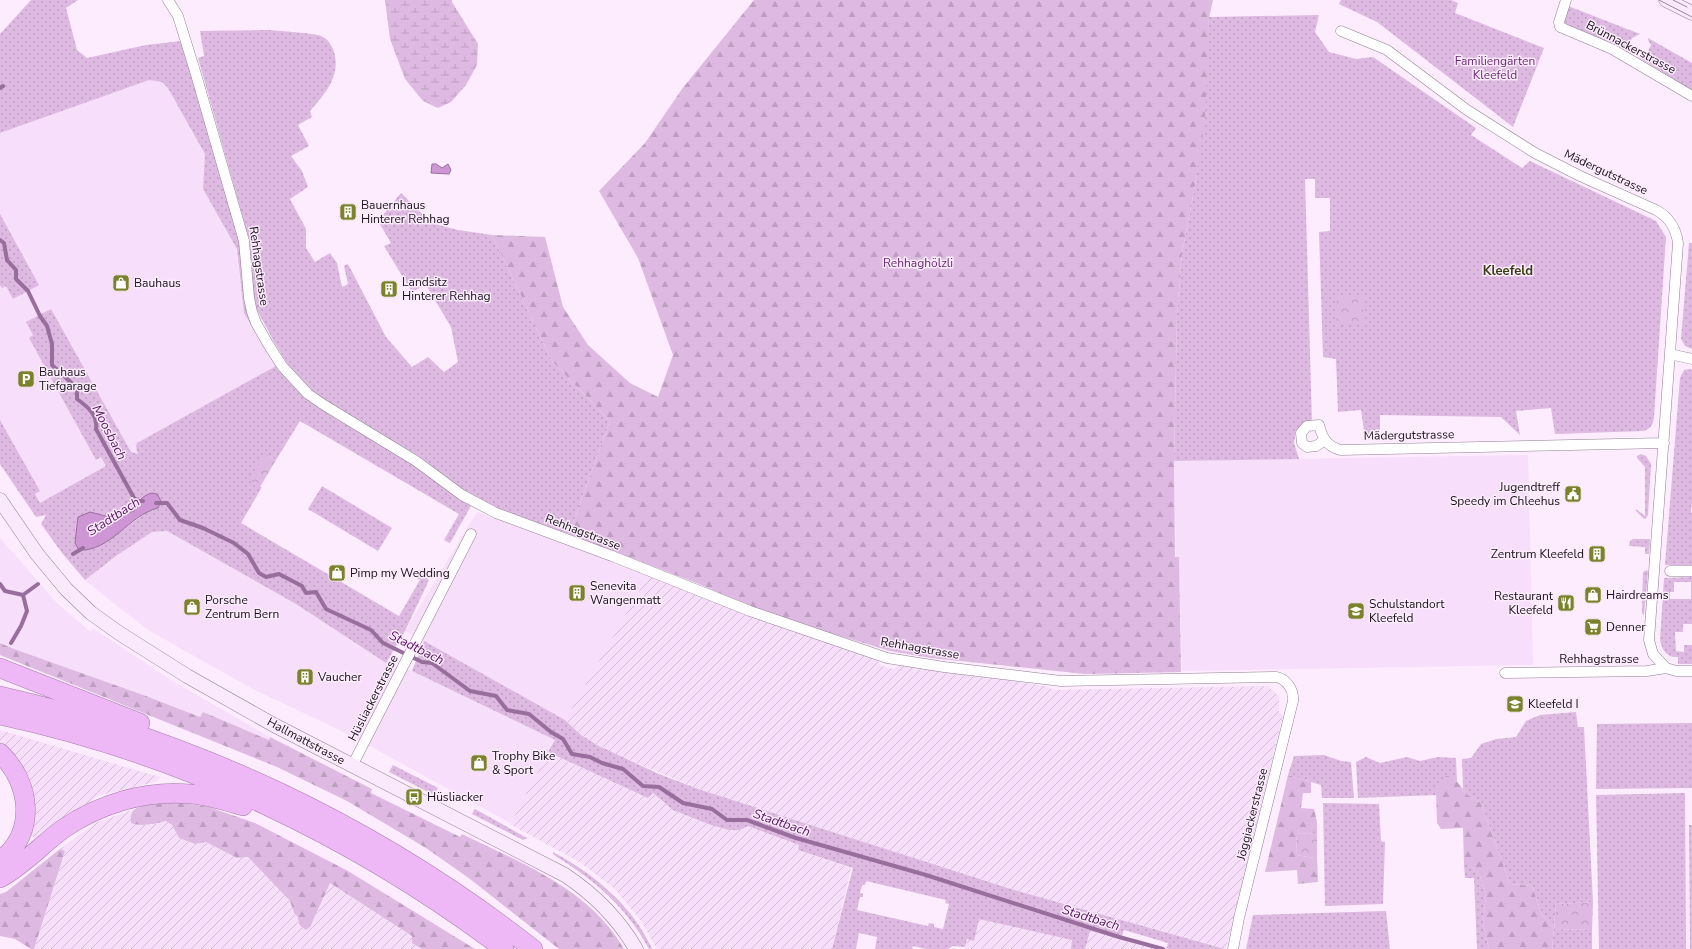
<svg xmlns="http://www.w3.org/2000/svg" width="1692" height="949" font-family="'Nunito Sans',sans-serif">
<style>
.built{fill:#f7defa}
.industrial{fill:url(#industrial-furrows)}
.grass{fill:url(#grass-dots);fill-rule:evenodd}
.forest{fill:url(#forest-firs)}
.wetland{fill:url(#wetland-marsh)}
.park{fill:url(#park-crowns)}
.water{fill:#cf96d6;stroke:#986e9d}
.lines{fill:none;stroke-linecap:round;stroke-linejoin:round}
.stream{stroke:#986e9d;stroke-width:4}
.street-casing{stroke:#917f93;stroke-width:11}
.secondary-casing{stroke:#917f93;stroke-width:15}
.highway-casing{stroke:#a37da8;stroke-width:20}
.street{stroke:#fff;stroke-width:10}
.secondary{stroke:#fae9fc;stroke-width:14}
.highway{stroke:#eeb7f5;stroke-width:19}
.tram{stroke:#958996;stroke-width:1}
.labels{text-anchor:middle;stroke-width:3;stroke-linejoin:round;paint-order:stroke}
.street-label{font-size:12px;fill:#181119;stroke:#fcecfd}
.park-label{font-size:12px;fill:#6b2774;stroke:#fcecfd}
.poi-label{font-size:12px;fill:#181119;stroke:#fcecfd;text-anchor:start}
.neighbourhood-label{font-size:13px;font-weight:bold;fill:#373911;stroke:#fcecfd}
.water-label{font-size:13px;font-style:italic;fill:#581362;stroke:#fcecfd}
</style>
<defs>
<pattern id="industrial-furrows" width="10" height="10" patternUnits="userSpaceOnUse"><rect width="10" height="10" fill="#f7defa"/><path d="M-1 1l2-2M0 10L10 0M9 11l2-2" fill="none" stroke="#d3bdd6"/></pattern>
<pattern id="grass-dots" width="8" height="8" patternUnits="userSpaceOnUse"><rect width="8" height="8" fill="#debae2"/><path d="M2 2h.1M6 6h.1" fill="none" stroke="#be9fc1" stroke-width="1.8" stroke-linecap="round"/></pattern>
<pattern id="forest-firs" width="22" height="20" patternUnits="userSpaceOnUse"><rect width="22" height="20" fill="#debae2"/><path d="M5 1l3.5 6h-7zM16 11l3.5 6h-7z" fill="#be9fc1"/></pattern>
<pattern id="wetland-marsh" width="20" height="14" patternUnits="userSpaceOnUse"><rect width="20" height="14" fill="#debae2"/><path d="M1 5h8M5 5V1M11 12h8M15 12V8" fill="none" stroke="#be9fc1"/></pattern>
<pattern id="park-crowns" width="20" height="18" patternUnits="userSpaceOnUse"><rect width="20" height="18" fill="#debae2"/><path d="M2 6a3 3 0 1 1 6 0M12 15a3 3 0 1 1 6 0" fill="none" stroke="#be9fc1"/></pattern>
</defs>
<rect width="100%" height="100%" fill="#fcecfd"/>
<path class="built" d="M169,61L233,225L244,310L281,372L139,454L39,507L0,450V115Z
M1528,455L1533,665L1182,671L1179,558L1176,557L1174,461Z
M477,512L649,574L565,720L405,631Z
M167,531L296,604L386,663L412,671L555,740L510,823L352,736L249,687L150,631L121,609L85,580L116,556L152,532Z
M0,538L57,603L89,631L94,629L174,682L270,737L269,740L203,712L200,717L146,696L14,649L0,643Z"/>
<path class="industrial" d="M649,574L876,659L882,666L893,669L902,664L1046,686L1054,690L1268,686L1279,696V713L1283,715L1226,949L1011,889L701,790L609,751L581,735L565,720Z
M0,730L132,769L161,777L155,782L97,796L38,842L29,834L0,745Z
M548,752L648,798L653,793L664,803L711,825L729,830H740L748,826L799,845L798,850L851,868L832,949H657L641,921L615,889L581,863L510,824Z
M135,809L131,814L139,825H151L166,821L172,825L179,838L195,844L206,842L237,858L248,857L290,901L294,913L298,917V922L300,927L306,930L310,927L330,883L412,936V943L422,949H34L65,852L60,849L97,822Z
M978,899L1155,949H965Z"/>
<path class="grass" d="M31,0H78L66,8L77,50L87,58L146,45L181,41L240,244L246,305L313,402L336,419L399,455L471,506L450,543L444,540L459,514L300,421L276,460L265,453L260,487H262L241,523L399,616L420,580L415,577L418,573L429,580L405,631L386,663L296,604L167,531L152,532L116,556L85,580L62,553L41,524L46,515L36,517L0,464V420L40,491L35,494L40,503L106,466L101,457L96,460L29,338L33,335L26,322L51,309L131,452L138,454L136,447L137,443L276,366L244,313L237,249L203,189L205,154L168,88L162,82L149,80L0,133V34ZM139,501L158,508L150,510L107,541L90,512C109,517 116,516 134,511Z
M1341,0H1451L1458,3L1455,13L1544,48L1513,127L1377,22L1339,4Z
M1568,6L1640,34L1632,38L1629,45L1632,54L1567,25L1564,21Z
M1319,15L1315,32L1329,52L1356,59L1373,57L1476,128L1471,135L1522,168L1530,161L1656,221L1666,237L1654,417C1653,425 1651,428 1644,431L1555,434L1551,408L1516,411L1520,435L1501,417L1380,415V435L1365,438L1361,410L1338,412L1336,359L1323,357L1319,232L1330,231V198H1315V179H1305L1312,423L1296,430L1294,443L1299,459L1174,461L1177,315L1182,253L1196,180L1209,17Z
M269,30C278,31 315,33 321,36C328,39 332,45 334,52C341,76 325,94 310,111L312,117L298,125L309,146L291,156L302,171L308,187L290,199L306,229V248L315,262L330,253L337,263L342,287L348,284L344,266L348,264L386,337L412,367L428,357L444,372L458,362L451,327L426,285L412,292L384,246L391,243L378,221L401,193L431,223L458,230L492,235L552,361L610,421L569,534L496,508L466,492L419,456L312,394L290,368L274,342L256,308L252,289L250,243L198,58L204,56L200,31Z
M1648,38L1692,63V90L1638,57L1647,53L1651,45L1648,40Z
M0,214L39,285L13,299L6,286L2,288L0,285Z
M1689,243H1692V349L1685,346L1681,339Z
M1690,369L1692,370V502L1691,513H1692V565H1665L1680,378L1684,370Z
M1641,454L1646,456L1651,464L1648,515L1646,518L1644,519L1636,511V509L1645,516V467L1637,458V456Z
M322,486L392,528L378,551L308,509Z
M1633,539H1650L1649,554H1645V547L1629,546L1630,541Z
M1647,570L1648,572L1644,615L1642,613L1643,572Z
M1692,577V624H1683V632H1675L1676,651L1684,652V645H1692V664H1678V657C1667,658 1662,650 1660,640L1664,578ZM1674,582H1691V599H1670V592H1674Z
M424,641L565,720L581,735L599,746L659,774L701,790L1011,889L1225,949H1166L1168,943L1124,930L1121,939L1090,931L1085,949H1071L1072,940L979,919L974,941L967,939L965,947L953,946L948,949H926L913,946L912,949H875L877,937L859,933L856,949H832L853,868L798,850L799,845L748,826L740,830H729L711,825L673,810L653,793L648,798L548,752L555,740L412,671ZM866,881L946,900L945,903L949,904L943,929L934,927V924L929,923L928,926L857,910L860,897H863V894L860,893L862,885H865Z
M1576,712L1578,727H1584L1593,902L1556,904L1554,928L1542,915L1532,886L1510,884L1481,803L1468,795L1463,789L1462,759L1471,758L1481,744L1496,739L1516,737L1526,721L1540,715Z
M1692,723V788L1596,789L1597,724Z
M1324,755L1341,761L1351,762L1354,798H1322L1321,785L1288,775L1294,756Z
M1366,757L1380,763L1407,757L1420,761L1438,757L1456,758L1457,782L1453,777L1436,791L1437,795L1358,798L1356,762Z
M393,765L438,788L434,795L389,772Z
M1685,793L1686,949H1599L1596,795Z
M1323,803L1379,804L1381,841L1385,842L1383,904L1325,906Z
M475,809L527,838L523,840L472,814Z
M1689,825H1692V949H1690Z
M553,852C594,874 633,906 652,949H649C628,909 596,881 557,857L553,854Z
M1464,865H1470L1480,876L1486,897L1483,923L1489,949H1477L1474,878H1465Z
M1386,911L1390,949H1246L1253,915Z
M1554,929L1592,930V949H1552Z"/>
<path class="forest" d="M754,0H1213L1209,18L1205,119L1196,180L1182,253L1177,315L1174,461L1175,557H1179L1181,672L1085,674L931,658L890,651L797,623L744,604L699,584L569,534L610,421L552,361L492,235L545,237L563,307L588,345L630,383L658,397L673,355L638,258L599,191L645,143L682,89Z
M0,643L14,649L146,696L200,717L203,712L269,740L270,737L372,789L371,793L460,837L462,834C521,863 590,889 624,949H559L470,879L426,848L347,801L277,767L0,655Z
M1288,775L1311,782V793H1303L1301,808L1314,809L1317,822V836L1315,833L1296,834L1297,855L1314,858L1317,856L1318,882L1298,884L1297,870L1265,872Z
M1446,776L1453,777L1468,795L1481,803L1510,884L1532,886L1542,915L1554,928L1552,949H1489L1483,923L1486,897L1480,876L1470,865H1464L1463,828L1441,829L1437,823L1436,791Z
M163,803H183L209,807L255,823L348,871L475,949H422L412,943V936L330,883L310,927L306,930C300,927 298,924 298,917L294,913L290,901L248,857L237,858L206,842L195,844L179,838L172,825L166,821C154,824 143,827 131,823C131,820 130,816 132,813C136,804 155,804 163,803Z
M60,849L65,851L34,949H31L15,939L0,936V894L6,892Z"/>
<path class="wetland" d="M385,0H452V2L478,44L477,65L466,85L451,102L438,108L423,101L405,79L390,39Z"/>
<path class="park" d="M1363,295V325H1337V296Z
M265,453L276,460L260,487L249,480Z
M1315,833L1317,836V856L1314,858L1297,855L1296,834Z
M1593,902L1592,930L1554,929L1556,904Z"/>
<path class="water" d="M432,164H436L442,168L448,164L451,170L449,174L431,173Z
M152,493L157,494L161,501L158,508C129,515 110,552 79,550L75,543L78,517L90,512L106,516H116L134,511C138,502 141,496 152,493Z"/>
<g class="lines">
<path class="stream" d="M0,88L3,86
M0,240L4,243L7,260L16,270V279L28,291L40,316L47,326L52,344V365L77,388V399C88,407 98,415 96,429L134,498L138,501H143
M156,503H167L180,520L203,528L234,543L248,554L259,573L266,577L279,574L302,586L306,593L316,592L326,609L371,630L383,643L422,662L432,663L470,691L496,696L507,710L529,714L551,732L563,739L572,754L590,757L602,763L623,769L643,786L659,787L683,803L712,809L727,820H747L796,838L926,875L1119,937L1163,949
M73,554L83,548
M0,584L5,591L23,595L38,584
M11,643L21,626L27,611L23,595"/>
<defs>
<path id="street" d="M168,0L178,16L195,71L244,241L249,298L252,312L256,323L268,344L282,366L308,394L324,405L416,461L462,495L496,513L612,556L750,611L887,658L944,667L1061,681L1276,677C1287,679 1294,690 1293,701L1239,918L1233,949
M1566,0L1559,22L1560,27L1612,49L1692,96
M1341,31L1387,50L1467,110L1535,153L1580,176L1656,210C1669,217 1676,228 1678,243L1649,640L1653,654L1666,668
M1670,354L1692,359
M1325,440L1316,446L1307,447L1302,443L1301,433L1307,426L1319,425C1322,437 1327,447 1341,450L1664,443
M1670,571H1692
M1505,673L1647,671L1666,668L1676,671H1692
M352,766L471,534"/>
<path id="secondary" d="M1666,0L1692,13
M0,500L37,554L66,589L91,613L119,633L187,676L272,724L565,875C595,895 618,918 636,949"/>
<path id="highway" d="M0,668L140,723
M0,696C194,740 376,826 533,949
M0,715C182,754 356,837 504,949
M0,753C31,783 37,833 0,861
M0,878C24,865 41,845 63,829C99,804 145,790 190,794C208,795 226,801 243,806"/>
</defs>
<use href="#street" class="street-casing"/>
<use href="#secondary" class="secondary-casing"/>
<use href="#highway" class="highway-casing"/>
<use href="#street" class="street"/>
<use href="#secondary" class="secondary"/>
<use href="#highway" class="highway"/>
<path class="tram" d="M1659,0L1692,17
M1673,0L1687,7"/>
</g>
<defs>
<symbol id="building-square" viewBox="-11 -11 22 22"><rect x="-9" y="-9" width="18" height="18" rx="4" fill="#7c822c" stroke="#fcecfd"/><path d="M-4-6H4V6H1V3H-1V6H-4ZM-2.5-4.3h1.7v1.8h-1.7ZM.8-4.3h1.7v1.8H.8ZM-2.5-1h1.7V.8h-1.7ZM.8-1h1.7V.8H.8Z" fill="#fff"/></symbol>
<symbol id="shop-square" viewBox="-11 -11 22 22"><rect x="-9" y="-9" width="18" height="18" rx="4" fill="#7c822c" stroke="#fcecfd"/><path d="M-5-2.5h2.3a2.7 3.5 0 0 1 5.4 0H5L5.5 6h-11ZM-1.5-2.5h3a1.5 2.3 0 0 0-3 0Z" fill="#fff"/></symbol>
<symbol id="parking-square" viewBox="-11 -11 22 22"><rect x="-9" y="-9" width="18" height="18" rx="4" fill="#7c822c" stroke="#fcecfd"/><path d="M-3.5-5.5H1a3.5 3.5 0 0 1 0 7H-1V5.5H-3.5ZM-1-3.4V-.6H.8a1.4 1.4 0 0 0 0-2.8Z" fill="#fff"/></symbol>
<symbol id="civic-square" viewBox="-11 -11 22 22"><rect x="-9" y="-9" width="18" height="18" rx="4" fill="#7c822c" stroke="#fcecfd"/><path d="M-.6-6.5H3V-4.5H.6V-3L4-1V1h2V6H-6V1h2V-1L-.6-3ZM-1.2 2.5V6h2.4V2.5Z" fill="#fff"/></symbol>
<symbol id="restaurant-square" viewBox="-11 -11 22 22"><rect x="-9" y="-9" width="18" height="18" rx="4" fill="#7c822c" stroke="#fcecfd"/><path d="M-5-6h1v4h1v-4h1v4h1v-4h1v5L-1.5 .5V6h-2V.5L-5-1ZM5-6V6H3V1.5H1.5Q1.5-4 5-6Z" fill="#fff"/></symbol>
<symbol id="school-square" viewBox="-11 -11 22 22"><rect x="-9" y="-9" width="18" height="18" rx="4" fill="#7c822c" stroke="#fcecfd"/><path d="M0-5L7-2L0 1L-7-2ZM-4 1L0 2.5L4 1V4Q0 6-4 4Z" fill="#fff"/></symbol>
<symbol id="supermarket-square" viewBox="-11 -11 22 22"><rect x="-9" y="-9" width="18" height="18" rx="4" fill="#7c822c" stroke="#fcecfd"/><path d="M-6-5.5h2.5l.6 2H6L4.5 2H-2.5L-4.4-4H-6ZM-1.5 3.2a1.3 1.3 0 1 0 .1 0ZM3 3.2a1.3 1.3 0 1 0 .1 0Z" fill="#fff"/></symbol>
<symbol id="bus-square" viewBox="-11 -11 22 22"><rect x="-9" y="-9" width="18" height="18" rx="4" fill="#7c822c" stroke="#fcecfd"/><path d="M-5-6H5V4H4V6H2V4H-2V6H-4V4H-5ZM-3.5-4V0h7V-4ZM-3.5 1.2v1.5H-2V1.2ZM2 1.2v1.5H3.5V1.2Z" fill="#fff"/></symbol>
</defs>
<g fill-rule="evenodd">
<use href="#building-square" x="338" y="202" width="20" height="20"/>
<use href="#shop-square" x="111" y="273" width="20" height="20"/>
<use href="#building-square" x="379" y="279" width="20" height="20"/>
<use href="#parking-square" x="16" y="369" width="20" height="20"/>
<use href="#civic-square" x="1563" y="484" width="20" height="20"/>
<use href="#building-square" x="1587" y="544" width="20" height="20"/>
<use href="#shop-square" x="327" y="563" width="20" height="20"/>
<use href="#building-square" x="567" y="583" width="20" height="20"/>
<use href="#shop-square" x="1583" y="585" width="20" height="20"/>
<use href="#restaurant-square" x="1556" y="593" width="20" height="20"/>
<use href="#shop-square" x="182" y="597" width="20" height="20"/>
<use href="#school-square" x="1346" y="601" width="20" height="20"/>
<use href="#supermarket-square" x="1583" y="617" width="20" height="20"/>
<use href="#building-square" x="295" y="667" width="20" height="20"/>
<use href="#school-square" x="1505" y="694" width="20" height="20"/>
<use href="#shop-square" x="469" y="753" width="20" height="20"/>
<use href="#bus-square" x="404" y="787" width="20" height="20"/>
</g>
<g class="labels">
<g class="street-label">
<text transform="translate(1631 47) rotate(28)" y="4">Brünnackerstrasse</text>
<text transform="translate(1606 172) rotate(25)" y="4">Mädergutstrasse</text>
<text transform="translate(259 266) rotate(82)" y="4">Rehhagstrasse</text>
<text transform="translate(1409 435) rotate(-1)" y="4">Mädergutstrasse</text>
<text transform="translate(583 532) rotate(21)" y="4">Rehhagstrasse</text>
<text transform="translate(920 648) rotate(10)" y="4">Rehhagstrasse</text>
<text x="1599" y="663">Rehhagstrasse</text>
<text transform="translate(373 698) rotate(-63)" y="4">Hüsliackerstrasse</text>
<text transform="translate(306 741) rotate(28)" y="4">Hallmattstrasse</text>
<text transform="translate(1252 814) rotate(-76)" y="4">Jöggiackerstrasse</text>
</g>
<g class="park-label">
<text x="1495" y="65">Familiengärten<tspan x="1495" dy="14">Kleefeld</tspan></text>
<text x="918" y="267">Rehhaghölzli</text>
</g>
<g class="poi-label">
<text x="361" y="209">Bauernhaus<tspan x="361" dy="14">Hinterer Rehhag</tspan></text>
<text x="402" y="286">Landsitz<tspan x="402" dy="14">Hinterer Rehhag</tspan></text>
<text x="134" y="287">Bauhaus</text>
<text x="39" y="376">Bauhaus<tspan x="39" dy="14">Tiefgarage</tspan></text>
<text x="1560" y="491" text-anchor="end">Jugendtreff<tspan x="1560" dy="14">Speedy im Chleehus</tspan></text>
<text x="1584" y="558" text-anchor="end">Zentrum Kleefeld</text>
<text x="350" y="577">Pimp my Wedding</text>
<text x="590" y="590">Senevita<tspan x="590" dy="14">Wangenmatt</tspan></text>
<text x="1606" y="599">Hairdreams</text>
<text x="1553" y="600" text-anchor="end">Restaurant<tspan x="1553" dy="14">Kleefeld</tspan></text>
<text x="205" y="604">Porsche<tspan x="205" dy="14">Zentrum Bern</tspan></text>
<text x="1369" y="608">Schulstandort<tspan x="1369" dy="14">Kleefeld</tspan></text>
<text x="1606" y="631">Denner</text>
<text x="318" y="681">Vaucher</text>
<text x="1528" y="708">Kleefeld I</text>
<text x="492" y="760">Trophy Bike<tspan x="492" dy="14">&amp; Sport</tspan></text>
<text x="427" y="801">Hüsliacker</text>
</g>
<g class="neighbourhood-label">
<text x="1508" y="275">Kleefeld</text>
</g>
<g class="water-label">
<text transform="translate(110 432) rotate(63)" y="5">Moosbach</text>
<text transform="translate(113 516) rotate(-33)" y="5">Stadtbach</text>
<text transform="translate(417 647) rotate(27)" y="5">Stadtbach</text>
<text transform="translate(782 822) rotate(19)" y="5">Stadtbach</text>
<text transform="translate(1091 917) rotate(17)" y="5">Stadtbach</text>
</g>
</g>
</svg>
